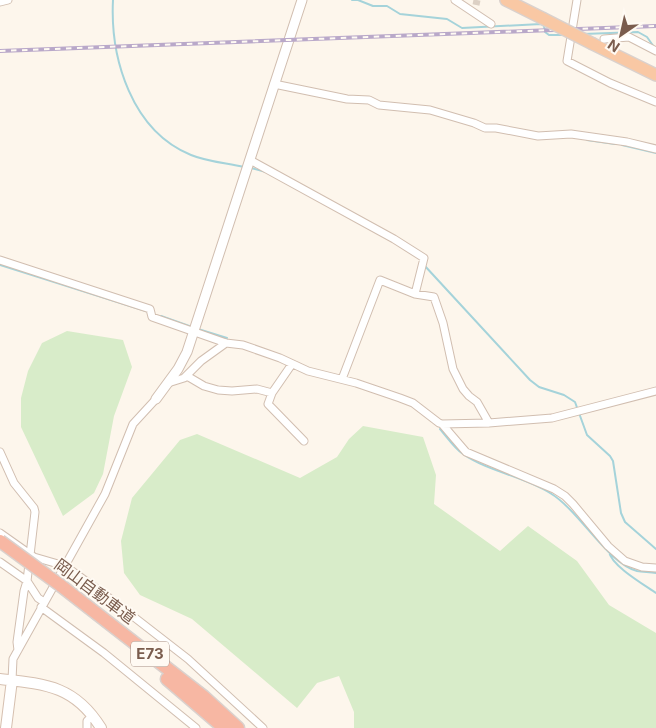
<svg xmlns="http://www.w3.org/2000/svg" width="656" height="728" font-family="Inter,'Noto Sans JP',sans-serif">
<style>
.green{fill:#d8ecc9}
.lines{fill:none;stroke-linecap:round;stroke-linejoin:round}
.stream{stroke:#a5d3da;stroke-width:2}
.minor-tunnel{stroke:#dcd0c4;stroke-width:7;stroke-dasharray:7 3.5;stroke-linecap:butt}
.minor-casing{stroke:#d1beb0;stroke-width:9}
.tertiary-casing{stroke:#d1beb0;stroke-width:11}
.secondary-casing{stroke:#d6c0b0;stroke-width:12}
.trunk-casing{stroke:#dad1cd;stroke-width:14}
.motorway-casing{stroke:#dad1cd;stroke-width:15}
.minor{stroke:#fff;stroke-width:7}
.tertiary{stroke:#fff;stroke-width:9}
.secondary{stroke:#fff;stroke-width:10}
.trunk{stroke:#f9c8a4;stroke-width:11}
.motorway{stroke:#f7b7a3;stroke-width:12}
.rail-casing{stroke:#b9a8c9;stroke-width:4}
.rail{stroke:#fffaf3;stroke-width:2;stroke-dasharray:5.5;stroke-linecap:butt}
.trunk-bridge-casing{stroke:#dad1cd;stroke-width:14;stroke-linecap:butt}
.motorway-bridge-casing{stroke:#dad1cd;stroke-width:15;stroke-linecap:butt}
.trunk-bridge{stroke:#f9c8a4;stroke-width:11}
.motorway-bridge{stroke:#f7b7a3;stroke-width:12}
.labels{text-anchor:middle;stroke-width:4;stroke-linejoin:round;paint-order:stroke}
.shield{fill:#fffaf3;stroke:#a28b7f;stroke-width:1}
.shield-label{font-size:15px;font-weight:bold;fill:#7a5c4d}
.street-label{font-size:16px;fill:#7a5c4d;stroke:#fffaf3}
</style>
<rect width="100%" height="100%" fill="#fdf6ec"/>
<path class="green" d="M67,331L123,340L132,367L114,416L103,474L94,493L63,516L21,427V398L28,371L42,343Z
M363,426L423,437L436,475L434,504L500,551L528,526L577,561L609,605L656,633V728H354V712L339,676L317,683L297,708L192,619L140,595L124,573L121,541L132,498L180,440L197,434L300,478L337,457L349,439Z"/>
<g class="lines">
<path class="stream" d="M113,0C110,59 132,131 191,155C208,162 227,163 244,167
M352,0H358L373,6H387L400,14L447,19L462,28L541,24L544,26L545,32L549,35H563
M583,34L638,32L647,37L654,47
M587,140L615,144
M622,145L656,153
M251,168L266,172
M0,265L149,312
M424,265L530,380L539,387L564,395L575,402L587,435L610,456L613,461L621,513L625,522L656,549
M161,316L192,327
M198,329L227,338
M440,429C447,437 454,448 463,454C489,472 523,476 550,493C579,510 607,563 637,571C643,572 650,572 656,573
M609,552C612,566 643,584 656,593"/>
<path class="minor-tunnel" d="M476,5L477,0"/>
<defs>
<path id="minor" d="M455,0L491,24
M577,0L567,61L610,83L656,102
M0,2L8,0
M604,39L629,37L656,51
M274,84L347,99L369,100L379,105L430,110L474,123L485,128H496L538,136L571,134L627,142L656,149
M250,160L394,239L424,258L415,294
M0,260L150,309L152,317L226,343L243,345L280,358L308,371L356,383L400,398L413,403L439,423L442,424L466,452L554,489L565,496L573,504L608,546L625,561L642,567L656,568
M187,376L204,386L218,390L232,391L257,389L272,393L268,404L304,441
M342,379L380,280L415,294L434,297L443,323L453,369L463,389L469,396L477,402L489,423
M168,383L184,378L201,361L226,343
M272,393L292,364
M442,424L489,423L552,418L656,391
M0,452L14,483L34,508L35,512L27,581L24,591L17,642L18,650
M0,533L34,557L65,566L112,600L188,659L263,728
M0,562L27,581L38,598L44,602
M41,607L104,653L196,728
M12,680L13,659L105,494L133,424L156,399
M87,728V721L93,715"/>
<path id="tertiary" d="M156,399L178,369L187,352L302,0"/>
<path id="secondary" d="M0,679C46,684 75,686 101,728
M6,728L12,680"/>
<path id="trunk" d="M506,0L542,18
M593,44L656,75"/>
<path id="motorway" d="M60,585L204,697L238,728
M167,679L224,728"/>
</defs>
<use href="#minor" class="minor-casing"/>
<use href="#tertiary" class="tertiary-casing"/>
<use href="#secondary" class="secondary-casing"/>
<use href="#trunk" class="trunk-casing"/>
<use href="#motorway" class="motorway-casing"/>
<use href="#minor" class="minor"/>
<use href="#tertiary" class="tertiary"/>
<use href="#secondary" class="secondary"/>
<use href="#trunk" class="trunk"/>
<use href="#motorway" class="motorway"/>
<defs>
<path id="rail" d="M0,51L656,26"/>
</defs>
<use href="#rail" class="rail-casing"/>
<use href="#rail" class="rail"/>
<defs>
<path id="trunk-bridge" d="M542,18L593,44"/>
<path id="motorway-bridge" d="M0,541L60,585"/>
</defs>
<use href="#trunk-bridge" class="trunk-bridge-casing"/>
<use href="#motorway-bridge" class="motorway-bridge-casing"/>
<use href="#trunk-bridge" class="trunk-bridge"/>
<use href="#motorway-bridge" class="motorway-bridge"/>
</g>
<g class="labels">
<rect class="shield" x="131" y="641.5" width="38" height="25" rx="4"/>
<g class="shield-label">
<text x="150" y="659">E73</text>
</g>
<g class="street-label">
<text transform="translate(95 591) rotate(37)" y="6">岡山自動車道</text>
</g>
</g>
<g transform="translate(621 35) rotate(214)" stroke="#fffaf3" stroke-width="4" paint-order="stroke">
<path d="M0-4L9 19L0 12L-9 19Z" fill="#7a5c4d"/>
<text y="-8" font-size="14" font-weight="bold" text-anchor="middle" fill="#7a5c4d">N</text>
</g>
</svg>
